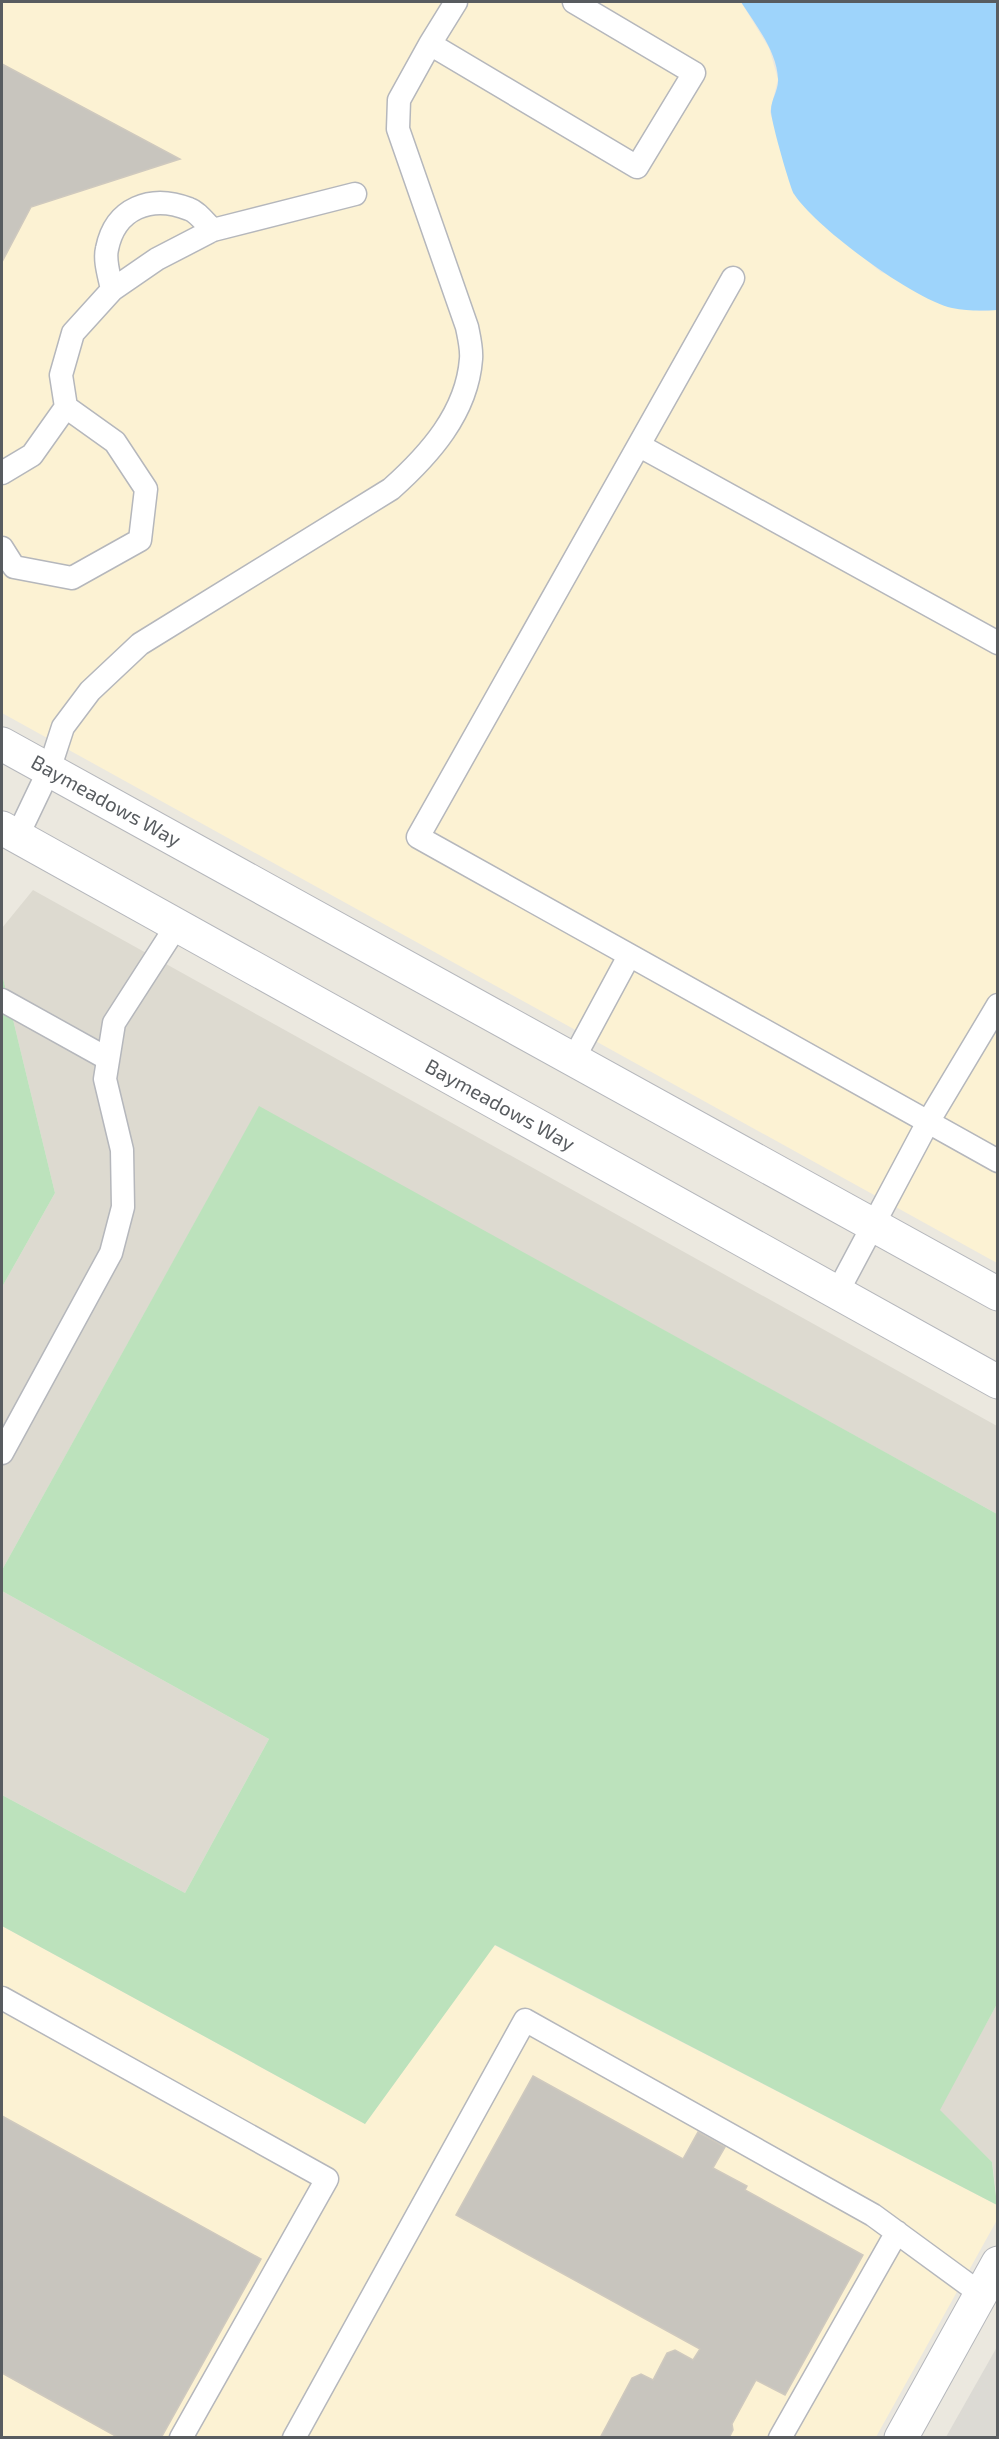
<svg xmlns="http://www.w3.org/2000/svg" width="999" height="2439" font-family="'Exo 2',sans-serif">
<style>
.commercial{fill:#fcf2d3}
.industrial{fill:#dcdad4}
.education{fill:#dddad0}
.green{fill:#bce2bc}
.water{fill:#9ed4fb}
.building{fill:#c8c5be;stroke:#cfc9be;stroke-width:1.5}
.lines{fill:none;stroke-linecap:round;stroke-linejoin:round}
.service-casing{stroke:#b5b7bc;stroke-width:25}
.tertiary-casing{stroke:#b5b7bc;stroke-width:35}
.service{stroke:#fff;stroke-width:22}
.tertiary{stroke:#fff;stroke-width:33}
.labels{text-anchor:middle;stroke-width:4.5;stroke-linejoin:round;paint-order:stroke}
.street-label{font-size:20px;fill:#585c60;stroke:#fff}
</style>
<rect width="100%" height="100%" fill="#ebe8df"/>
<path class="commercial" d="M2,2H741L769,48L778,79L770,112L794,193L827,228L881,272L979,311L997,310V1263L2,713Z
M2,1926L365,2124L494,1945L997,2205V2220L876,2437H2Z"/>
<path class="industrial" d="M997,2347V2437H946Z"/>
<path class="education" d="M33,890L997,1426V1514L259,1107L2,1570V1287L55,1193L2,974V928Z
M2,1591L269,1739L185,1893L2,1795Z
M997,2004V2198L992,2162L939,2110Z"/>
<path class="green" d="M2,974L55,1193L2,1287Z
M259,1106L997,1514V2004L940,2110L992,2162L997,2205L495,1945L365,2124L2,1926V1795L185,1893L269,1739L2,1591V1570Z"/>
<path class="water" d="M741,2H997V310C982,311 967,311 952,308C914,300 815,227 794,194C790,187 770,118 771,110C771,100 779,89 778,79C777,51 755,24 741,2Z"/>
<path class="building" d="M2,64L180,159L31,207L2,262Z
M533,2076L683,2159L698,2132L725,2147L713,2168L747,2186L745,2190L863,2255L785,2395L756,2380L732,2424L733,2430L729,2438H600L632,2378L641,2374L653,2380L667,2353L675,2350L693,2360L700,2349L456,2215Z
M2,2116L261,2259L161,2438H119L2,2373Z"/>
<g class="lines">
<defs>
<path id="service" d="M456,2L430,44L637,167L694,73L574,2
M733,278L418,837L998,1161
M112,290C110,278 104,261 107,249C115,208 151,194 189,209C198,212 206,224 213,230
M66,407L61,375L73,333L112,290L157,259L213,230L355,194
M640,446L998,643
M2,473L32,455L66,407L115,442L146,489L140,540L72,578L14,567L2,548
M17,837L49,770L63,727L90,691L140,644L391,489C429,455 467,413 471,359C472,349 469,337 467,327L398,129L399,100L430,44
M2,1000L108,1059
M574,1058L629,956
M837,1293L928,1122L998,1005
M2,1453L111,1253L123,1207L122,1150L105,1079L114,1023L177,925
M2,1998L327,2179L181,2438
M294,2438L525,2020L873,2215L981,2294
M780,2438L897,2232"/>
<path id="tertiary" d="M2,744L998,1294
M2,828L998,1382
M901,2438L998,2263"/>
</defs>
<use href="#service" class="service-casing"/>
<use href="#tertiary" class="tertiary-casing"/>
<use href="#service" class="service"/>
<use href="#tertiary" class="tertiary"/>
</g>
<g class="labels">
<g class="street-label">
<text transform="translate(106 801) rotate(29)" y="7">Baymeadows Way</text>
<text transform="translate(500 1105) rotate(29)" y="7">Baymeadows Way</text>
</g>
</g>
<rect width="999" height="2439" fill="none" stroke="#585c60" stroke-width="6"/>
</svg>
